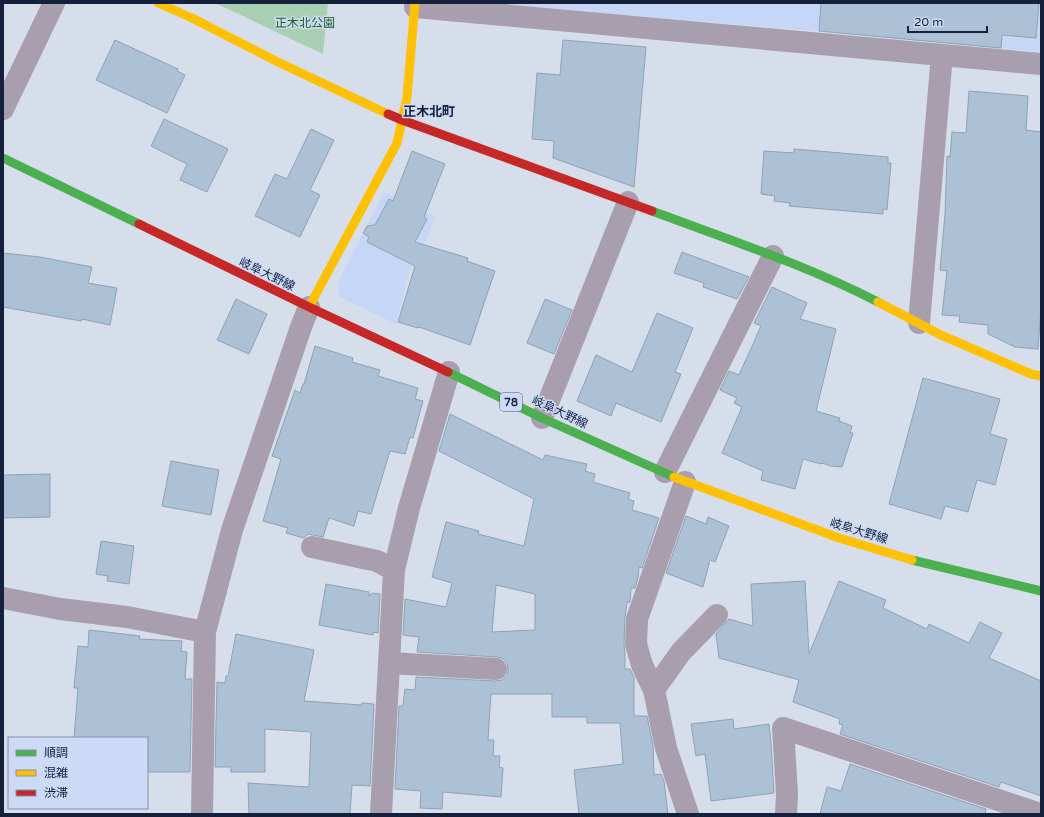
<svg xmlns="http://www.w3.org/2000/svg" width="1044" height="817" font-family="'Varela Round','Noto Sans JP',sans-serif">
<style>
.built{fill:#c6d6f6}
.green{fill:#a9cfb2}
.building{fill:#acc1d5;stroke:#90a1b1;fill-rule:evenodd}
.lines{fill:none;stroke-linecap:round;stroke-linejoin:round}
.street{stroke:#a99ead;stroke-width:22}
.fast{stroke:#4caf50;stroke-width:9}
.slow{stroke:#ffc107;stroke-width:9}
.jam{stroke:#c62828;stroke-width:9}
.labels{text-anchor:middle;stroke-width:3;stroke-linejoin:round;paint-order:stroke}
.shield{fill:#ccdaf6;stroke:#4c5873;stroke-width:1}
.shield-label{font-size:11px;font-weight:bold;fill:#15213b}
.park-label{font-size:12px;fill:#1f6121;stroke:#ccdaf6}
.street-label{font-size:12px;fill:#15213b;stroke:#ccdaf6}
.neighbourhood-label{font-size:13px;font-weight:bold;fill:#15213b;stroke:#ccdaf6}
</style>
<rect width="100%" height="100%" fill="#d6deec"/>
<path class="built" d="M487,3H1041V52L813,31Z
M384,192L435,216L426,240L410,270L396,324L340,297L337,284Z"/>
<path class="green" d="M215,3H328L323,54Z"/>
<path class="building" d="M821,3H1039L1036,38L1002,35L1001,48L819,31Z
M115,40L178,69L177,71L185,75L167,113L96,80Z
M563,40L646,47L634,187L553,158L554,141L532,139L537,73L560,75Z
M969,91L1028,96L1026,130L1041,132V307L1038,349L1015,347L988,334V325L959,322L960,316L942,315L947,271L940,270L945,214L947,156L950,157L952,132L966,133Z
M164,119L228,149L207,192L180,180L187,164L151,146Z
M311,129L334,140L310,190L320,195L300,237L255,216L275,174L287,179Z
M794,149L888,157V163H891L887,210L883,209V214L789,206L790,203L774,201L775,196L761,194L764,151L794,153Z
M412,151L445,164L424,217L427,219L415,242L468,258L467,261L495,271L470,345L419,327L418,328L398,322L415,266L367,242L369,237L363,233L367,226L375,225L389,199L393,201Z
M682,252L749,277L737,299L703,287L704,283L674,273Z
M3,253L40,257L92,267L88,283L117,288L110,325L82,319L81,321L3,307Z
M772,287L807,303L800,319L836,329L816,411L840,418L839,421L852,426L850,433H853L842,467L831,466L822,463L821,464L803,459L795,489L761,480L763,471L722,453L742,407L734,403L737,398L720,390L729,371L739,375L761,326L754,323Z
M236,299L267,314L249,354L217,340Z
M545,299L572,310L554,354L527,343Z
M657,313L693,328L675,372L681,374L661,422L616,403L611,416L577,401L596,355L632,372Z
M315,346L353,358L352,362L380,370L378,376L418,388L415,399L423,401L413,438L410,437L405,454L390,451L371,514L358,511L354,526L329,518L323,537L308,534L304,538L286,533L288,528L263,521L281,459L272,456L295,390L300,393L303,384H304Z
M923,378L1000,399L990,434L1007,439L995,485L977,480L968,512L945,506L941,519L889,504Z
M450,414L543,460L545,455L587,464L585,471L595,474L593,482L630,493L628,499L634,501L632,510L659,518L642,568L639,567L638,578L635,588H631L630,601V602H627L625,618L624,644L625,653V669H630L634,677V716H647L653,745L654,775L661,774L664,781L668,814H579L574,770L623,764L620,723H587V717H552V694H491L488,740H494L493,756H500L499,767L503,768L501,797L443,792L442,809L420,808L421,791L395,789L399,706H403L405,689L415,690L416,677L495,681L502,680L507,675L508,670L507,663L502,658L497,657L417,652L419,637L403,635L405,599L446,607L452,583L432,577L446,522L479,531L478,534L524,546L534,499L439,451ZM496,585L535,594V630L492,632Z
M171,461L219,470L211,515L162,506Z
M50,474V517L3,518V475Z
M686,516L706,524L708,517L729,526L715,562L710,560L703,587L666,573Z
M101,541L134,546L129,584L107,581L108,576L96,574Z
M805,581L809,654L839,581L886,600L883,608L927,629L929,624L969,643L980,622L1002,633L989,658L1041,681V796L1001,782L999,787L840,734L843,725L839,724L840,719L793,702L799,680L719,658L716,634L729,619L753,626L751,584Z
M326,584L369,592V596L372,593L380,594L378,633L373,632V635L319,625Z
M89,630L140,636L139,639L182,641L181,651L187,652L185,679H192L190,772H147V738H74L78,688H74L78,646L88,647Z
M236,634L314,650L304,701L361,705L362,703L374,704L370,786L352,785L350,814H249L248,783L309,787L311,732L265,729V772H231V767H215L217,682L225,683L226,676H228Z
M733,719L734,729L769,724L771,743L774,793L711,801L705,754L696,756L691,724Z
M850,764L986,809L985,814H820L827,787L841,791Z"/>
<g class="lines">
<path class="street" d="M415,7L1041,64
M3,109L54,3
M919,323L942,55
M542,418L628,202
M665,472L773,256
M685,482L637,619L636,644L642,665L654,690L666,748L688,814
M312,547L377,561L394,570
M3,598L60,609L127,617L205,632
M389,663L496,669
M654,690L681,652L717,615
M202,814L205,632L232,530L301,327L309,307
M381,814L394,570L409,508L449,372
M786,814L787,794L783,728L1040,814"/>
<path class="fast" d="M3,158L139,224
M652,211C727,239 806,265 878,302
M448,372L542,418L674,477
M912,560L1041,591"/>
<path class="slow" d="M158,3L192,18L280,63L388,114
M878,302L941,335L1031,374L1041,376
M309,307L397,143L407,97L415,3
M674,477L839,538L912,560"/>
<path class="jam" d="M388,114L402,120L652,211
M139,224L309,307L448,372"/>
</g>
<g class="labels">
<rect class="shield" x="500" y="393" width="22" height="18" rx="3"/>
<g class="shield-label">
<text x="511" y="406">78</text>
</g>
<g class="park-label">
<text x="305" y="27">正木北公園</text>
</g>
<g class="street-label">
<text transform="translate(267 274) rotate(26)" y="4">岐阜大野線</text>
<text transform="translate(560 412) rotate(25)" y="4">岐阜大野線</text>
<text transform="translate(859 531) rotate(17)" y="4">岐阜大野線</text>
</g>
<g class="neighbourhood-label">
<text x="429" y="116">正木北町</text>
</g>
</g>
<rect width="1044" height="817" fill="none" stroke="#15213b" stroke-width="8"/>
<rect x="8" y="737" width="140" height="72" fill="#ccdaf6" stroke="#8390ab"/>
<rect x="16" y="750" width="20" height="6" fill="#4caf50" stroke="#8390ab"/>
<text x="44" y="757" font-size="12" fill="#15213b">順調</text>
<rect x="16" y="770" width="20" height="6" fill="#ffc107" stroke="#8390ab"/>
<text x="44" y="777" font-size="12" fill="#15213b">混雑</text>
<rect x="16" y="790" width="20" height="6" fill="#c62828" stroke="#8390ab"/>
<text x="44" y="797" font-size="12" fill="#15213b">渋滞</text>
<path d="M908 26v6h79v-6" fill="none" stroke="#15213b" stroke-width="2"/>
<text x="914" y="26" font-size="12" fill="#15213b" stroke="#ccdaf6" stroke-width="3" paint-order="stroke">20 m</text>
</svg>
